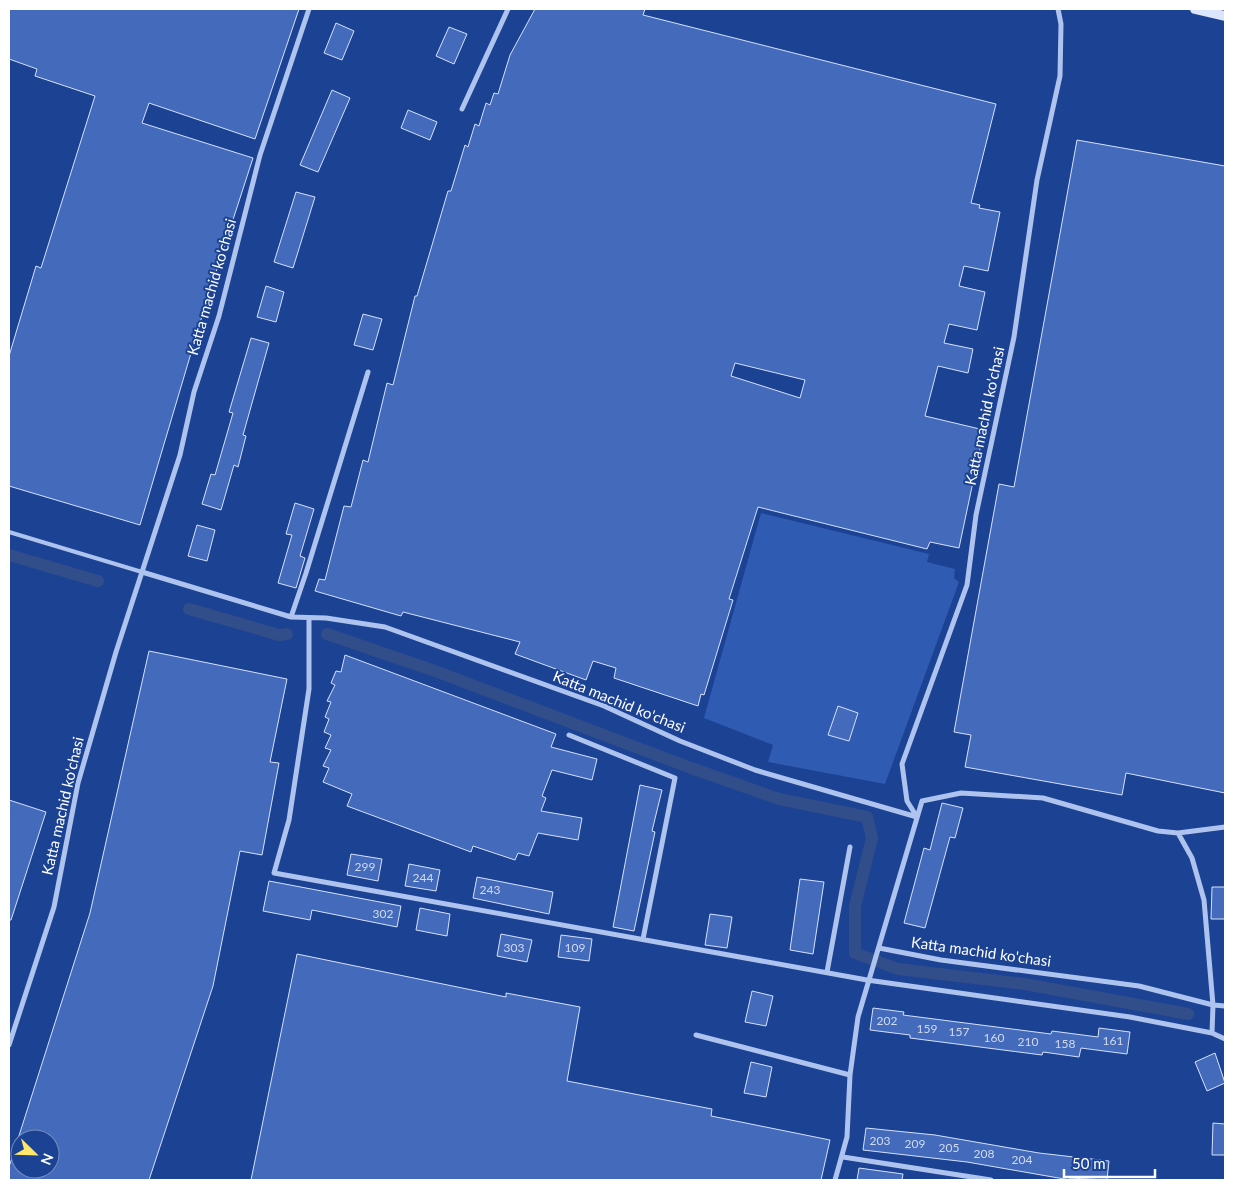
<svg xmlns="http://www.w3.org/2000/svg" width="1234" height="1189" font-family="Lato,sans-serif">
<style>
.green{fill:#305bb2}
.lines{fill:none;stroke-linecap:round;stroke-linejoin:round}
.canal{stroke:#314d8a;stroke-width:12}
.building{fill:#446bbb;stroke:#d5e1fb;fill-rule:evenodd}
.lane{stroke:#aec4ef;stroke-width:4}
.street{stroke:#aec4ef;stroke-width:5}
.secondary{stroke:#dce5fb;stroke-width:10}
.labels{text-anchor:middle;stroke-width:4;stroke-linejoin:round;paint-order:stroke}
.number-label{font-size:12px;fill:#d0daee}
.street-label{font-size:15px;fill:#fff;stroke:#1c4294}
</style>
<rect width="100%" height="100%" fill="#1c4294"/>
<path class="green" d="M761,513L929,554L927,562L955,569L954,578L959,582L885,784L768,762L773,745L704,718Z"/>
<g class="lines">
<path class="canal" d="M9,555L98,581
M189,609L279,635L287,634
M327,634L435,671L691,768L779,799L867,817L872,838L855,906V953L898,969L1025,984L1188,1014"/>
</g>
<path class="building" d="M9,9H299L255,139L149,103L142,123L253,158L205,306L140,525L9,486V356L36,266L41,268L95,96L35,76L37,69L9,59Z
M535,9H645L643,15L996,104L971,203L980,205L979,208L1000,212L988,271L964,266L959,286L985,292L977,330L949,324L944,343L973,349L968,373L938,366L925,416L984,430L959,548L930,542L927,549L758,507L729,599L733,600L704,695L701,694L698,706L614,678L616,668L593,661L586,680L515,654L520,642L403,612L401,616L315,591L319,579L325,580L344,506L351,507L363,460L368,462L387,383L393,385L415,296H417L448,191H451L465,145L468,147L475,124L479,126L486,103L490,105L494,93L498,94L510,55ZM735,363L805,380L800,398L731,376Z
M336,23L354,31L342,60L324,53Z
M449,27L467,34L454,64L436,56Z
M332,90L350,98L318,172L300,165Z
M408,110L437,122L430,140L401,128Z
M1077,140L1225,166V793L1126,773L1122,795L965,767L971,735L954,732L999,484L1014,487Z
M296,192L315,197L293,268L274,262Z
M266,286L284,292L276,322L257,317Z
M363,314L382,319L373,350L354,345Z
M251,338L269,343L243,435L246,436L238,467L234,465L221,510L202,504L211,474L215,475L233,413L229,412Z
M295,503L314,509L300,556L305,558L296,588L278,583L292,535L286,534Z
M197,525L215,530L207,561L188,556Z
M149,651L287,679L270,762L279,763L262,855L240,851L213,986L149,1180H9V1167L90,913ZM20,1139H50V1169H20Z
M345,655L556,734L551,747L597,759L592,780L552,770L542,796L546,798L541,811L582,818L578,840L538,833L529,856L518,853L515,860L473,846L471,852L347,806L352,794L323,782L329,768L323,766L331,750L325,748L331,735L324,732L329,719L325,717L331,702L327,701L335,685L331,683L336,671L341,672Z
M838,706L858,713L849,741L828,735Z
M640,785L662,790L652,831L655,832L634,931L613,927Z
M9,800L46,812L11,920H9Z
M942,803L963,808L955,838L950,837L925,928L904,923L924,848L930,850Z
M351,854L382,859L378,881L347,875Z
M409,864L440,870L436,891L405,886Z
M477,877L553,892L549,914L473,898Z
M800,879L824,882L813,954L790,950Z
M269,881L401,906L397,927L312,910L310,920L263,911Z
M1212,887H1225V919H1211Z
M420,908L450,914L447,936L416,930Z
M710,914L732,917L727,948L705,945Z
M501,934L532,940L527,962L497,956Z
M561,935L592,939L589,961L558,957Z
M297,954L506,997V993L580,1007L567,1081L712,1109L711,1116L830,1140L821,1180H251Z
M752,991L773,996L766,1026L745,1022Z
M873,1008L904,1012L903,1015L1051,1034L1052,1031L1098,1037L1099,1028L1130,1032L1127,1054L1081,1048L1079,1057L1043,1052L1042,1055L910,1038V1035L870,1030Z
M1215,1053L1225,1083L1207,1091L1195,1062Z
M751,1062L772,1067L766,1097L744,1093Z
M1213,1123L1225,1124V1155H1212Z
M866,1128L935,1135L1039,1153L1109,1161L1107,1180L1070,1178V1180L967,1162L863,1150Z
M859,1168L903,1174L902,1180H857Z"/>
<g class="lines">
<path class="lane" d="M9,532L142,572"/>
<path class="street" d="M462,109L508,9
M142,572L291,617L326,618L385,627L604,706L680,741L755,770L917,817
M291,617L306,573L368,372
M309,618V689L289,820L274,873L867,980L1130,1017L1212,1033
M569,735L675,778L643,939
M917,817L907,801L902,764L967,585L976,515L1014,337L1037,180L1060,76L1061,24L1058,9
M1178,833L1192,858L1204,900L1213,1005L1212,1033L1225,1039
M879,948L941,960L1139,986L1213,1005L1225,1006
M827,972L850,847
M696,1035L850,1075
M9,1045L54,907L78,783L116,652L180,455L194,392L219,316L260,155L309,9
M843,1157L991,1180
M835,1180L847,1137L850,1075L858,1017L922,801L961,793L1043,798L1158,831L1178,833L1225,827"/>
<path class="secondary" d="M1195,9L1225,16"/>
</g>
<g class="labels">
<g class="number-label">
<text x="365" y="871">299</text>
<text x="423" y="882">244</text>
<text x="490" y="894">243</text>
<text x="383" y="918">302</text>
<text x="514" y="952">303</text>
<text x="575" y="952">109</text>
<text x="887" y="1025">202</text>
<text x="927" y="1033">159</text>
<text x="959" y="1036">157</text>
<text x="994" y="1042">160</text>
<text x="1113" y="1045">161</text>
<text x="1028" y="1046">210</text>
<text x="1065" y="1048">158</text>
<text x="880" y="1145">203</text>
<text x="915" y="1148">209</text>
<text x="949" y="1152">205</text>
<text x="984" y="1158">208</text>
<text x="1022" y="1164">204</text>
</g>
<g class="street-label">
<text transform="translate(212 287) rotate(-74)" y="5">Katta machid ko'chasi</text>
<text transform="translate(985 416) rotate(-78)" y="5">Katta machid ko'chasi</text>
<text transform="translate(619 702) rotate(22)" y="5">Katta machid ko'chasi</text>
<text transform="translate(63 806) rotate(-77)" y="5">Katta machid ko'chasi</text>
<text transform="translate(981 952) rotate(8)" y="5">Katta machid ko'chasi</text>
</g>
</g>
<rect width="1234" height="1189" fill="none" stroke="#ffffff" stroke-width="20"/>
<g transform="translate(35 1154) rotate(113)"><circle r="24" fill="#1c4294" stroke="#778ebf"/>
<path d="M0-4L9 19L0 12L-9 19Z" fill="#ffe66c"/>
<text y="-8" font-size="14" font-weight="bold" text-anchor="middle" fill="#ffffff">N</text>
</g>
<path d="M1064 1169v8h91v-8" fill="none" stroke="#ffffff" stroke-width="2.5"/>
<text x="1072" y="1169" font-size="15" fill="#ffffff" stroke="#1c4294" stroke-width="4" paint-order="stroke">50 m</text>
</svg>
